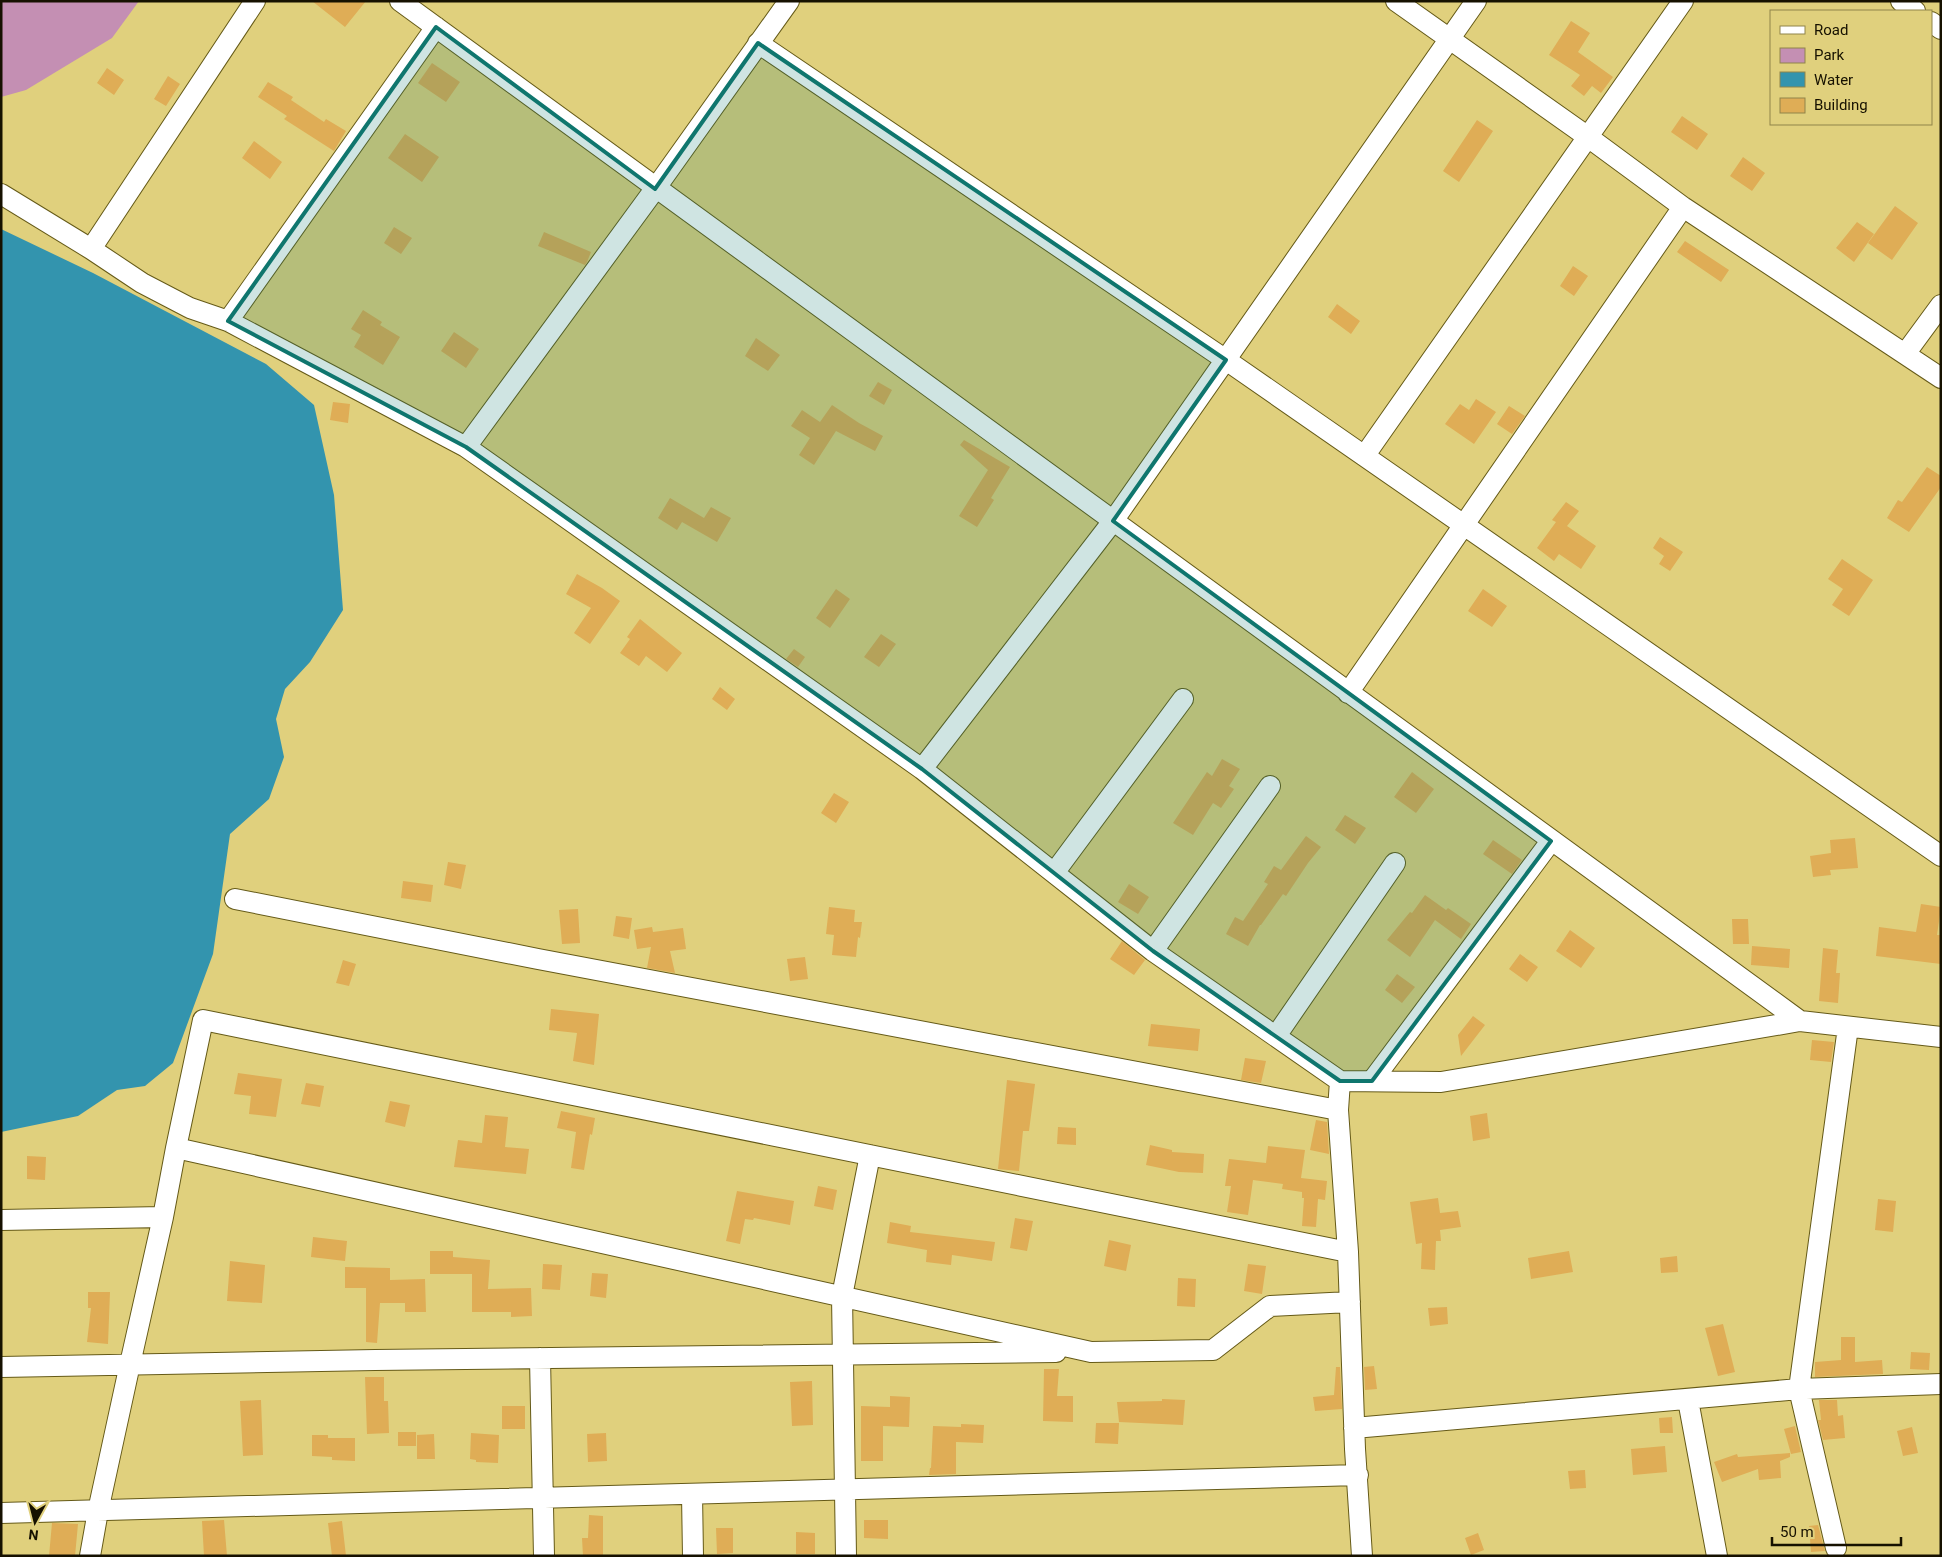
<svg xmlns="http://www.w3.org/2000/svg" width="1942" height="1557" font-family="Roboto,sans-serif">
<style>
.green{fill:#c48fb3}
.water{fill:#3394ae}
.building{fill:#dfad56}
.lines{fill:none;stroke-linecap:round;stroke-linejoin:round}
.street-casing{stroke:#655a18;stroke-width:22}
.street{stroke:#fff;stroke-width:20}
.marked{fill:#0f766e;fill-opacity:0.2;stroke:#0f766e;stroke-width:4;stroke-linejoin:round}
</style>
<rect width="100%" height="100%" fill="#e0d07d"/>
<path class="green" d="M1,1H139L112,38L26,90L1,97Z"/>
<path class="water" d="M1,229L93,273L266,364L314,405L334,495L343,610L310,662L285,689L276,719L284,757L269,799L230,834L213,954L173,1063L145,1086L117,1090L78,1116L1,1132Z"/>
<path class="building" d="M312,1H366L345,27Z
M1571,21L1590,33L1578,52L1613,77L1601,93L1592,86L1584,96L1571,86L1580,75L1549,55Z
M432,63L460,82L446,102L418,83Z
M107,68L124,80L114,95L97,83Z
M168,76L180,84L166,106L154,99Z
M268,82L293,97L291,100L324,122L326,119L346,131L334,151L284,119L287,116L258,97Z
M1682,116L1708,134L1697,150L1671,132Z
M1477,120L1493,131L1459,182L1443,171Z
M405,134L439,157L422,182L388,158Z
M254,141L282,162L270,179L242,158Z
M1743,157L1765,173L1752,191L1730,176Z
M1895,206L1918,223L1892,260L1868,243Z
M1857,222L1874,234L1854,262L1836,248Z
M394,227L412,238L401,254L384,243Z
M544,232L591,252L587,262L585,265L538,246Z
M1685,241L1729,270L1721,282L1677,252Z
M1573,266L1588,276L1574,296L1560,286Z
M1337,304L1360,321L1351,334L1328,317Z
M363,310L382,322L380,325L400,337L383,365L354,347L361,335L351,329Z
M454,332L479,349L466,368L441,351Z
M756,338L780,355L768,371L745,356Z
M878,382L892,390L884,405L869,396Z
M1476,399L1496,412L1474,444L1445,424L1460,404L1469,410Z
M333,402L350,404L348,423L330,420Z
M832,405L859,423L883,436L875,451L836,431L814,465L799,455L810,438L791,426L802,410L820,422Z
M1509,406L1525,416L1512,434L1497,424Z
M964,440L1010,467L991,498L994,500L977,527L959,516L988,470L960,445Z
M1927,467L1941,476V487L1909,532L1887,518L1898,500L1902,502Z
M670,498L704,518L711,507L731,518L717,542L682,522L677,530L658,518Z
M1566,502L1579,511L1567,526L1596,546L1581,569L1559,554L1554,561L1537,548L1556,522L1552,520Z
M1660,537L1683,552L1670,571L1659,564L1664,556L1653,548Z
M1842,559L1873,580L1849,616L1832,605L1843,589L1828,579Z
M577,574L602,588L620,601L590,644L574,633L591,608L566,594Z
M836,589L850,599L830,628L816,618Z
M1483,589L1507,606L1492,627L1468,611Z
M640,619L682,653L667,672L646,656L639,666L620,653L630,639L627,637Z
M881,634L896,644L879,667L864,657Z
M794,649L805,657L798,667L786,659Z
M720,687L735,699L727,710L712,699Z
M1222,759L1240,769L1229,786L1234,789L1221,808L1213,803L1193,835L1173,823L1207,772L1212,776Z
M1412,772L1434,789L1416,813L1394,797Z
M834,793L849,802L836,823L821,813Z
M1345,815L1366,828L1355,844L1335,830Z
M1306,836L1321,847L1308,863L1286,896L1283,894L1261,925H1260L1248,946L1226,934L1235,917L1243,921L1268,884L1264,882L1274,866L1281,870Z
M1855,838L1858,868L1830,870L1831,875L1813,877L1810,856L1831,853L1830,840Z
M1493,840L1522,860L1512,874L1483,854Z
M448,862L466,865L461,889L444,885Z
M403,881L433,885L431,902L401,898Z
M1129,884L1149,897L1138,914L1118,902Z
M1425,895L1446,910L1448,908L1471,924L1461,939L1435,920L1410,957L1387,940L1410,912L1412,913Z
M1921,904L1941,907L1937,935H1941V964L1876,956L1879,927L1916,932Z
M829,907L855,910L854,922H862L860,938L858,937L856,957L832,955L834,935L826,934Z
M578,909L580,943L562,944L559,910Z
M616,916L632,918L629,939L613,936Z
M1732,919H1748L1749,944H1733Z
M652,927L653,932L683,928L686,949L670,951L675,973L647,968L651,947L637,949L634,930Z
M1570,930L1595,948L1581,968L1556,951Z
M1122,941L1145,960L1134,975L1110,959Z
M1752,946L1790,949L1789,968L1751,965Z
M1823,948L1838,950L1836,973H1840L1838,1003L1819,1001Z
M1520,954L1538,967L1527,982L1509,969Z
M805,957L808,979L790,981L787,959Z
M343,960L356,964L349,986L336,983Z
M1397,974L1415,987L1402,1003L1385,990Z
M551,1009L599,1014L594,1065L573,1061L577,1033L549,1030Z
M1473,1016L1485,1025L1461,1056L1458,1035Z
M1151,1024L1200,1029L1198,1051L1148,1046Z
M1812,1040L1834,1042L1831,1062L1810,1060Z
M1245,1058L1266,1061L1261,1083L1241,1080Z
M238,1073L282,1079L276,1117L249,1114L251,1096L234,1094Z
M1007,1080L1035,1084L1029,1131H1023L1019,1171L998,1169Z
M306,1083L324,1086L320,1107L301,1104Z
M390,1101L410,1105L405,1127L385,1122Z
M561,1111L595,1118L592,1135L590,1134L584,1170L571,1168L576,1132L557,1128Z
M1487,1113L1490,1138L1473,1141L1470,1116Z
M485,1115L508,1117L505,1147L529,1149L526,1174L454,1167L458,1140L482,1143Z
M1316,1120L1327,1122L1329,1154L1310,1150Z
M1058,1127L1076,1128V1145L1057,1144Z
M1150,1145L1172,1150V1152L1204,1154L1203,1173L1179,1172L1146,1165Z
M1268,1146L1305,1150L1301,1178L1327,1181L1325,1200L1318,1199L1316,1227L1302,1226L1304,1198H1302V1192L1282,1189L1283,1184L1253,1180L1248,1215L1227,1212L1231,1186H1225L1229,1159L1266,1163Z
M27,1156L46,1157L45,1180L27,1179Z
M818,1186L837,1190L833,1210L814,1206Z
M737,1191L794,1201L790,1225L754,1218L753,1220L745,1219L740,1244L726,1241Z
M1438,1198L1440,1213L1458,1211L1461,1227L1440,1230L1441,1241H1436L1435,1270L1421,1269L1422,1243L1416,1244L1410,1202Z
M1878,1199L1896,1201L1893,1232L1875,1230Z
M1015,1218L1033,1221L1027,1251L1010,1248Z
M890,1222L911,1226L910,1232L995,1242L992,1261L952,1255L951,1265L926,1262L927,1250L887,1243Z
M313,1237L347,1241L345,1261L311,1257Z
M1109,1240L1131,1245L1126,1271L1104,1266Z
M430,1251H453V1257L490,1260L488,1289L531,1288L532,1316L511,1317V1312H472V1274H430Z
M1569,1251L1573,1272L1531,1279L1528,1258Z
M1677,1256L1678,1272L1661,1273L1660,1258Z
M230,1261L265,1265L262,1303L227,1301Z
M543,1264L562,1265L560,1290L542,1289Z
M1248,1264L1266,1266L1262,1294L1244,1291Z
M345,1267L390,1268V1280L425,1279L426,1312H405V1303H380L377,1343L366,1342V1288H345Z
M592,1273L608,1274L606,1298L590,1296Z
M1178,1278L1196,1279L1195,1307L1177,1306Z
M88,1292H110L108,1344L87,1342L91,1308H88Z
M1447,1307L1448,1324L1430,1326L1428,1308Z
M1723,1324L1735,1372L1718,1376L1705,1328Z
M1841,1337H1855V1362L1882,1360L1883,1374L1815,1377V1362L1841,1360Z
M1911,1352L1930,1353L1929,1370L1910,1369Z
M1374,1366L1377,1389L1365,1390L1364,1367Z
M1336,1367H1340L1342,1409L1315,1411L1313,1397L1334,1395Z
M1044,1369H1059L1057,1396H1073V1422L1043,1421Z
M365,1377H384V1401H388L389,1433L367,1434Z
M812,1381L813,1425L792,1426L790,1382Z
M890,1396L910,1397L909,1427L883,1426V1461H861V1406L890,1407Z
M1162,1399L1185,1400L1183,1425L1119,1422L1117,1402L1162,1401Z
M261,1400L263,1455L243,1456L240,1401Z
M1819,1400H1837L1838,1416L1843,1415L1845,1438L1823,1440L1818,1420H1821Z
M502,1406H525V1429H502Z
M1672,1417L1673,1433H1660L1659,1418Z
M1096,1423H1119L1118,1444L1095,1443Z
M961,1424L984,1425L983,1443L956,1442V1474L929,1475L930,1468H931L933,1426L961,1427Z
M1795,1426L1801,1452L1791,1454L1784,1429Z
M1912,1427L1918,1453L1903,1456L1897,1431Z
M398,1432H416V1446H398Z
M471,1433L499,1435L498,1463L476,1462V1460L470,1459Z
M606,1433L607,1461L588,1462L587,1434Z
M434,1434L435,1459H417V1435Z
M312,1435H328V1438H355V1461L332,1460V1457L312,1456Z
M1665,1446L1667,1472L1633,1475L1631,1449Z
M1790,1453V1457L1780,1461L1781,1478L1759,1480L1758,1469L1722,1482L1714,1462L1737,1454L1738,1457Z
M1585,1470L1586,1488L1570,1489L1568,1471Z
M589,1515L603,1516V1556H583L582,1538H588Z
M224,1520L227,1556H204L202,1521Z
M864,1520H888V1539L864,1538Z
M342,1521L346,1556H332L328,1523Z
M52,1523L78,1524L75,1556H49Z
M1818,1525L1825,1551L1811,1552L1809,1526Z
M716,1528H733V1553L717,1554Z
M796,1532L815,1533V1554H796Z
M1478,1533L1484,1550L1471,1555L1465,1538Z"/>
<g class="lines">
<defs>
<path id="street" d="M400,1C866,342 1332,683 1800,1021
M1396,1L1588,137L1683,207L1941,378
M1901,1L1915,11
M1931,22L1941,29
M758,43L1226,360L1941,856
M1,194L91,249L142,283L190,308L228,321L466,447L922,769L1153,951L1340,1081L1338,1110L1348,1252L1355,1449L1362,1556
M91,249L255,1
M228,321L436,27
M1905,354L1941,305
M466,447L655,189L789,1
M1365,455L1683,1
M1348,693L1683,207
M922,769L1113,521L1476,1
M1054,873L1183,699
M235,899L538,959L1338,1110
M1153,951L1270,786
M1276,1036L1395,863
M1340,1081L1441,1082L1800,1021L1941,1037
M1372,1081L1551,841
M176,1148L1091,1352L1213,1350L1270,1306L1350,1302
M1,1220L163,1217
M540,1358L544,1556
M1,1367L375,1360L1056,1352
M1688,1400L1717,1556
M1354,1428L1799,1389L1941,1384
M692,1494L693,1556
M1,1513L1358,1475
M1836,1548L1799,1389L1848,1027
M90,1556L98,1511L130,1364L163,1217L176,1148L203,1020L1348,1252
M846,1556L842,1296L870,1155"/>
</defs>
<use href="#street" class="street-casing"/>
<use href="#street" class="street"/>
</g>
<path class="marked" d="M436,27L655,189L758,43L1226,360L1113,521L1551,841L1372,1081H1340L1153,951L922,769L466,447L228,321Z"/>
<rect width="1942" height="1557" fill="none" stroke="#161100" stroke-width="5"/>
<rect x="1770" y="10" width="162" height="115" fill="#e0d07d" stroke="#8f844b"/>
<rect x="1780" y="26" width="25" height="8" fill="#ffffff" stroke="#8f844b"/>
<text x="1814" y="35" font-size="15" fill="#161100">Road</text>
<rect x="1780" y="48" width="25" height="15" fill="#c48fb3" stroke="#8f844b"/>
<text x="1814" y="60" font-size="15" fill="#161100">Park</text>
<rect x="1780" y="72" width="25" height="15" fill="#3394ae" stroke="#8f844b"/>
<text x="1814" y="85" font-size="15" fill="#161100">Water</text>
<rect x="1780" y="98" width="25" height="15" fill="#dfad56" stroke="#8f844b"/>
<text x="1814" y="110" font-size="15" fill="#161100">Building</text>
<g transform="translate(35 1522) rotate(187)" stroke="#e0d07d" stroke-width="4" paint-order="stroke">
<path d="M0-4L9 19L0 12L-9 19Z" fill="#161100"/>
<text y="-8" font-size="14" font-weight="bold" text-anchor="middle" fill="#161100">N</text>
</g>
<path d="M1772 1537v8h129v-8" fill="none" stroke="#161100" stroke-width="2.5"/>
<text x="1780" y="1537" font-size="15" fill="#161100" stroke="#e0d07d" stroke-width="4" paint-order="stroke">50 m</text>
</svg>
